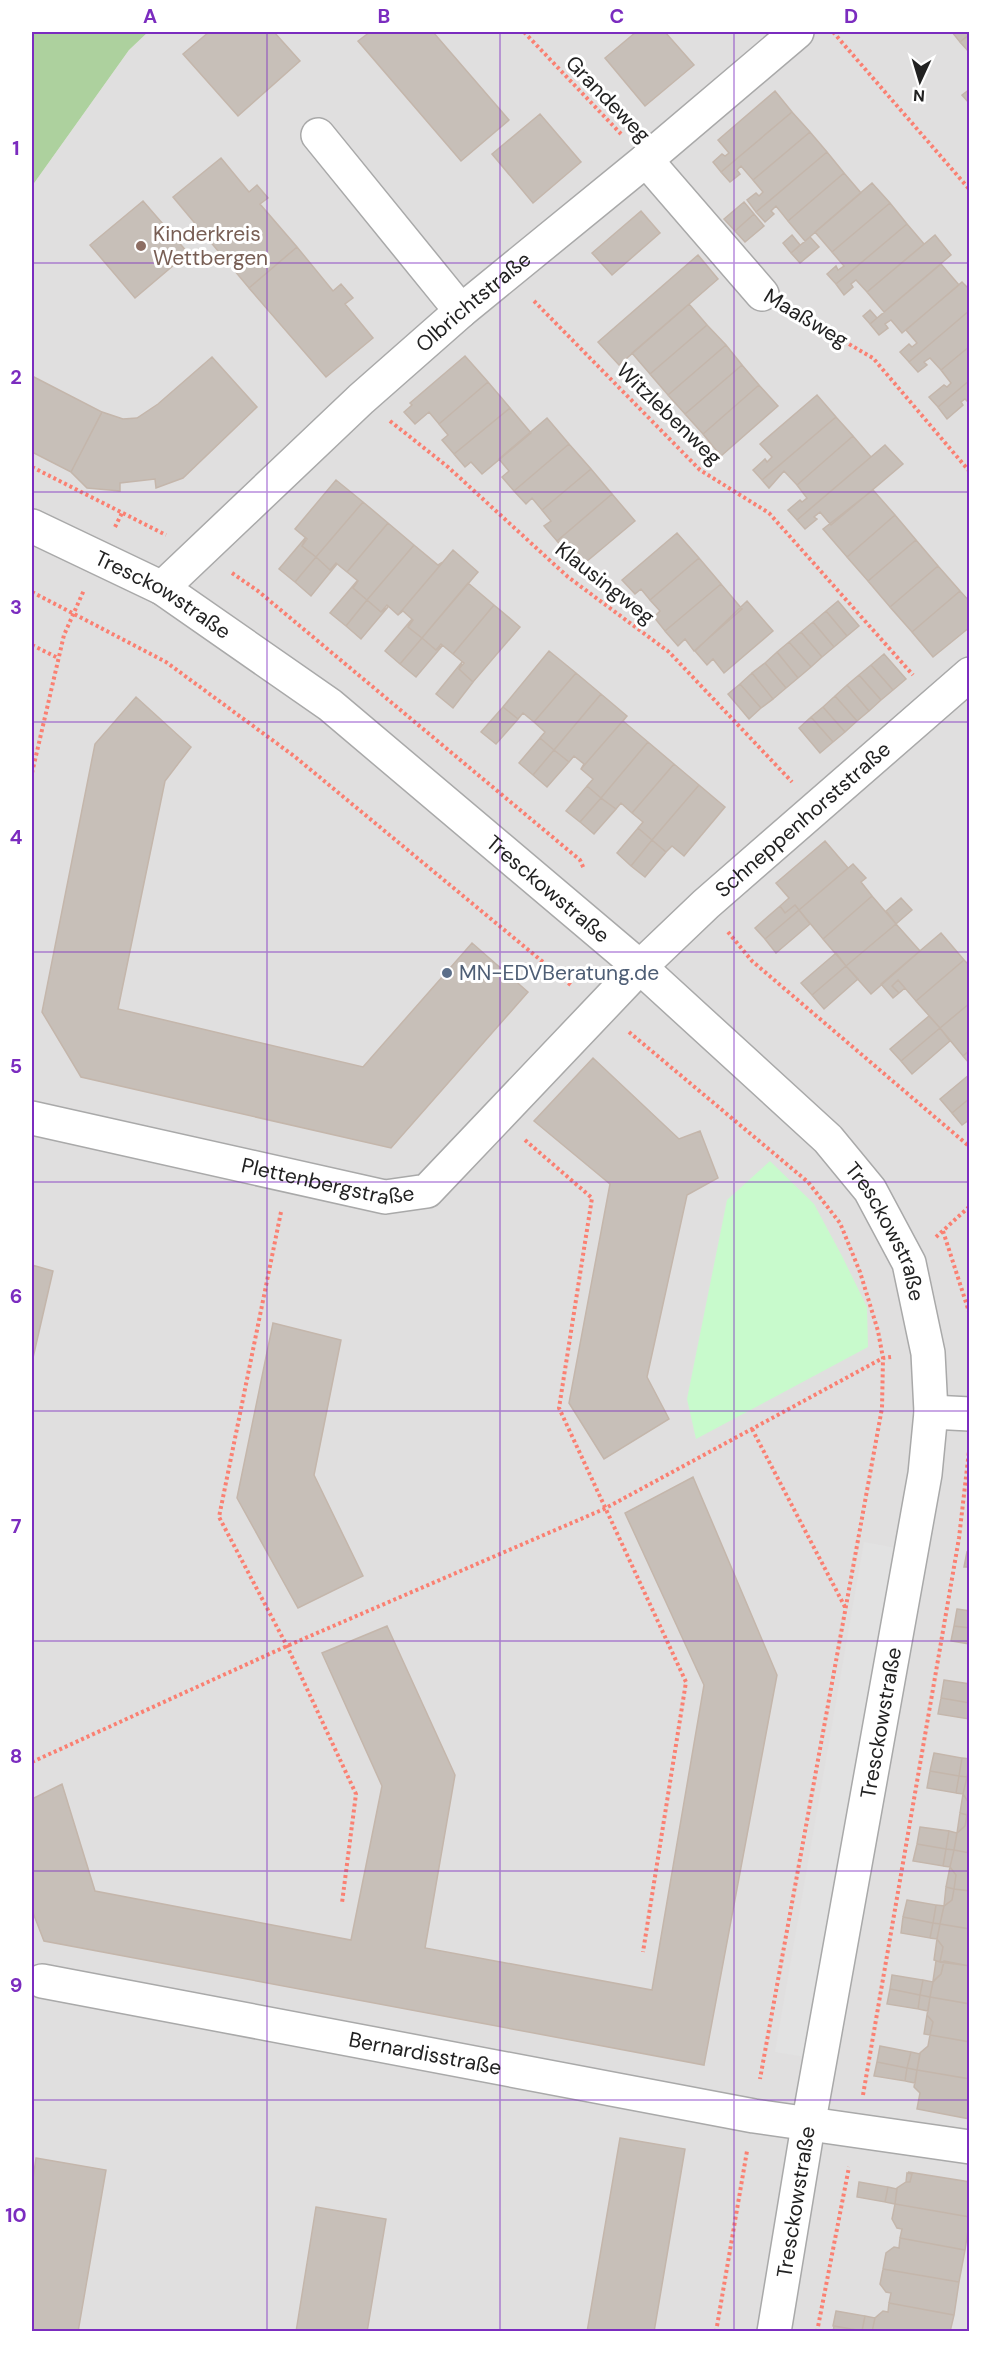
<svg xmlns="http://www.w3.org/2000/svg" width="1001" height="2363" font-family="'DM Sans',sans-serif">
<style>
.residential{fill:#e0dfdf}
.forest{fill:#add19e}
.park{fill:#c8facc}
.parking{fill:#e2e2e2}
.building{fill:#c7bfb8;stroke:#c4b6ab;stroke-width:1.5}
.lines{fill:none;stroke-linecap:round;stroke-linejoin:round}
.minor-casing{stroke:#a9a9a9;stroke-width:36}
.path{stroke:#fa8072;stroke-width:4;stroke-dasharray:3 3;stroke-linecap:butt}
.minor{stroke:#fff;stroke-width:33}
.grid{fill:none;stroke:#7b2cbf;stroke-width:1.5;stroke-opacity:0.55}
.education-dot{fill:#8d6e63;stroke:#fff;stroke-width:2}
.service-dot{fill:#5c6f8a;stroke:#fff;stroke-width:2}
.labels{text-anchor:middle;stroke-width:6;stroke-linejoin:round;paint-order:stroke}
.street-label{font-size:21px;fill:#222;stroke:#fff}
.education-label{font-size:21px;fill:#785e54;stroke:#fff;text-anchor:start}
.service-label{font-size:21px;fill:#4e5e75;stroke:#fff;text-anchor:start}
.neatline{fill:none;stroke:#7b2cbf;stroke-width:2}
.grid-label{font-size:20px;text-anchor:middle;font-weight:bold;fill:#7b2cbf}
</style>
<rect width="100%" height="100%" fill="#f2efe9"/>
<path class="residential" d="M148,32H969V2331L32,2332V186L129,50Z"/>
<path class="forest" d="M32,32H148L129,50L32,186Z"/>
<path class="park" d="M770,1161L814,1204L842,1256L867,1307L868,1347L696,1439L687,1399L727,1200Z"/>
<path class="parking" d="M864,1542L902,1549L812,2058L775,2052Z"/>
<path class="building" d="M209,32H274L300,61L238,116L183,54Z
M370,32H433L509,120L461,161L358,41Z
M636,32H665L694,65L645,106L605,58Z
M952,32H970V34L960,42Z
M970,34V53L960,42Z
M970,89V104L962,95Z
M775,91L792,112L721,172L713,162L722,154L725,156L729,153L718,140Z
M792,112L810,132L753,180L741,166L737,170L740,174L730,182L721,172Z
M540,114L581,162L533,203L492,154Z
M810,132L827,152L756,212L747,200L756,193L759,196L763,192L753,180Z
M827,152L844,173L788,221L776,206L771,211L774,214L765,222L756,212Z
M221,158L249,192L257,185L268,198L260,204L297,247L249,288L173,197Z
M844,173L861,193L805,241L788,221Z
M872,183L890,203L832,252L815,232Z
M143,201L188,253L135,298L90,245Z
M744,202L754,214L735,231L724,219Z
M890,203L907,224L836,284L827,274L836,266L838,270L844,266L832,252Z
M641,211L660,233L612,275L592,253Z
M754,214L764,226L745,242L735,231Z
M907,224L924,244L867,292L856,280L851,284L853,287L844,295L836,284Z
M792,235L800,245L791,253L783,243Z
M935,235L951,255L884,312L867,292Z
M810,237L819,247L800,263L791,253Z
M297,247L333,291L341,284L353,298L345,304L373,338L326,377L249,288Z
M698,255L718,279L619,365L598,342Z
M941,264L959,285L902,333L891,320L885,324L888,328L879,335L870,324Z
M962,282L970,290V310L909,362L900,352L909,344L912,347L917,343L906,330Z
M689,304L707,325L650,374L632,353Z
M870,310L877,318L870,324L863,316Z
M970,310V346L941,370L930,358L924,362L927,365L918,372L909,362Z
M707,325L726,345L668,395L650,374Z
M726,345L742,365L685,414L668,395Z
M970,346V380L938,407L929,397L944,385L947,387L951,383L941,370Z
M465,356L488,382L439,424L429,412L415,424L404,412L412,405L410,403Z
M212,357L257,407L183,478L156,488L155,479L120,483V491L87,488L71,472L102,412L123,419L137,418L158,404Z
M742,365L759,385L703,434L685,414Z
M32,376L102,412L71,472L32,452Z
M970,380V404L965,399L961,402L963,405L947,419L938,407Z
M488,382L510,408L454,454L442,440L448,435L439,424Z
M759,385L778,406L721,456L703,434Z
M817,395L836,417L762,480L753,470L765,459L767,462L772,457L760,444Z
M510,408L531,433L482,474L471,462L465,467L454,454Z
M836,417L853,436L797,485L784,471L769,488L762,480Z
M547,418L569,444L514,491L502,477L509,471L499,459Z
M853,436L871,457L797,520L788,510L800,500L802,502L807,498L797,485Z
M569,444L591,469L542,510L532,498L526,504L514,491Z
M885,445L903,464L831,525L820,512L814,517L817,519L805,529L797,520Z
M591,469L612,494L557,541L544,526L551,521L542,510Z
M336,480L363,502L316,557L302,546L307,539L295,529Z
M873,490L895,515L847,557L823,529Z
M612,494L635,521L586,562L575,550L569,555L557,541Z
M363,502L388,523L347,572L336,563L330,570L316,557Z
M895,515L916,540L868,581L847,557Z
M388,523L414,545L367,600L353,588L358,581L347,572Z
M677,533L699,558L650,600L641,589L635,594L622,580Z
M306,537L302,546L316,557L295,582L279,569Z
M916,540L938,566L890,607L868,581Z
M414,545L438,565L443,562L398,615L387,605L381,612L367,600Z
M453,550L478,572L422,638L408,627L413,620L403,611L398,615Z
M316,557L330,570L337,564L311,596L295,582Z
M699,558L721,584L665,631L654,617L660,611L650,600Z
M938,566L960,591L912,632L890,607Z
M357,581L353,588L367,600L346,626L330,613Z
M468,583L494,605L453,654L441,644L436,650L422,638Z
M721,584L742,609L694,651L685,639L678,646L665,631Z
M960,591L970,602V627L933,657L912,632Z
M367,600L381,612L388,607L361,639L346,626Z
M747,601L773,631L724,673L713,659L707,665L695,651Z
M838,601L859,626L847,636L826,611Z
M494,605L520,627L473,682L459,669L464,663L453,654Z
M826,611L847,636L834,647L813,622Z
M412,619L408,627L422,638L400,664L385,651Z
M813,622L834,647L822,657L801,632Z
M801,632L822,657L811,667L789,642Z
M422,638L436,650L443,645L416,677L400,664Z
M789,642L811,667L798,678L777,652Z
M549,651L576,673L534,722L523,713L518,719L503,707Z
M777,652L798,678L786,688L765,663Z
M884,654L906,679L893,690L871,665Z
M462,662L459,669L473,682L453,708L436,694Z
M765,663L786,688L773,699L752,673Z
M871,665L893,690L881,700L859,675Z
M576,673L601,694L554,750L540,738L545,732L534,722Z
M752,673L773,699L761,708L740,684Z
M859,675L881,700L869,711L847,685Z
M740,684L761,708L749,719L728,694Z
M847,685L869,711L857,721L835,696Z
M601,694L627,716L581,769L584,764L574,756L569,762L554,750Z
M835,696L857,721L845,732L823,707Z
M136,697L191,747L165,781L118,1009L363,1067L472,943L528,992L391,1148L81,1077L42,1012L95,744Z
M503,707L518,719L496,744L481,732Z
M823,707L845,732L833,742L811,717Z
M627,716L623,721L648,742L601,798L587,786L593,779L581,769Z
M811,717L833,742L820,753L799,728Z
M540,738L554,750L533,775L519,763Z
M648,742L674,764L632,813L621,803L616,809L601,798Z
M554,750L569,762L547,787L533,775Z
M674,764L699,785L652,840L638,828L643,822L632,813Z
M699,785L725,807L684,856L672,846L666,852L652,840Z
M587,786L601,798L580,822L566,811Z
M601,798L616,809L594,834L580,822Z
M638,828L652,840L631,866L617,853Z
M652,840L666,852L645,877L631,866Z
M825,841L848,868L799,910L795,905L785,913L780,906L789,898L776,883Z
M853,864L866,878L861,882L872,896L823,939L799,910Z
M872,896L896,924L846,966L823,939Z
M901,898L912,910L896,924L886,911Z
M795,905L799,910L765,939L755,928L780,906L785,913Z
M799,910L810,924L776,953L765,939Z
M896,924L920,951L871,994L846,966Z
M941,933L964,960L916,1001L898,980L892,986L899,993L893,998L881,984Z
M836,953L846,966L812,995L801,983Z
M964,960L970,966V1003L940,1028L916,1001Z
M846,966L858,979L824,1009L812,995Z
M898,980L905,988L899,993L892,986Z
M970,1003V1050L963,1056L940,1028Z
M929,1016L940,1028L901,1061L890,1049Z
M940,1028L950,1041L912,1074L901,1061Z
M970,1050V1064L963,1056Z
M593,1058L679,1139L700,1131L718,1178L687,1195L647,1377L669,1419L604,1459L569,1403L610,1184L534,1121Z
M970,1074V1098L952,1113L940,1099Z
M970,1098V1119L962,1125L952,1113Z
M32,1265L53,1271L32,1362Z
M273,1323L341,1340L314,1475L363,1576L298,1608L237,1498Z
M693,1477L777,1675L704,2065L44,1941L32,1910V1799L62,1784L95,1891L351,1940L382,1786L322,1653L387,1626L455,1775L425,1948L652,1990L704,1685L625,1513Z
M967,1552L970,1553V1567H964Z
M957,1609L970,1611V1628L954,1626Z
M954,1626L970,1628V1644L951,1641Z
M944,1680L970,1684V1703L941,1698Z
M941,1698L970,1703L969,1719L938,1714Z
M934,1753L962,1758L959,1776L930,1771Z
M962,1758L970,1759L967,1777L959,1776Z
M930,1771L959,1776L956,1793L927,1788Z
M959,1776L967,1777L963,1794L956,1793Z
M967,1777L970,1778V1815H967L969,1803L963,1794Z
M963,1794L969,1803L967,1815L960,1813Z
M960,1813L967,1815L965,1826L957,1833Z
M967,1815H970V1853L954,1850L957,1833L965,1826Z
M920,1827L949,1831L946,1849L917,1844Z
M949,1831L957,1833L954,1850L946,1849Z
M917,1844L946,1849L943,1866L913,1861Z
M946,1849L954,1850L950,1867L943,1866Z
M954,1850L970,1853V1891L954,1889L956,1875L950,1867Z
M950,1867L956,1875L954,1889L946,1887Z
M946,1887L954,1889L952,1900L944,1906Z
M954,1889L970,1891V1929L940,1924L944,1906L952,1900Z
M907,1900L936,1905L933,1923L903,1917Z
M936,1905L944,1906L940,1924L933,1923Z
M903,1917L933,1923L930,1938L901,1933Z
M933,1923L940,1924L937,1939L930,1938Z
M940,1924L970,1929V1966L940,1962L943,1947L937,1939Z
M937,1939L943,1947L940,1962L934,1960Z
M936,1961L944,1962L941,1974L933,1981Z
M944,1961L970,1966V2004L930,1997L933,1982L941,1974Z
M892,1975L923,1980L920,1995L890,1989Z
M923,1980L933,1982L930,1997L920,1995Z
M890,1989L920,1995L918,2009L887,2004Z
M920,1995L930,1997L928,2011L918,2009Z
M930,1997L970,2004V2042L930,2035L933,2022L927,2015Z
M927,2015L933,2022L930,2035L924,2034Z
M930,2035L970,2042V2079L917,2070L920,2053L928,2046Z
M880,2046L911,2052L907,2068L877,2062Z
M911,2052L920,2054L917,2070L907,2068Z
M877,2062L907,2068L905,2081L874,2076Z
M907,2068L917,2070L915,2083L905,2081Z
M917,2070L970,2079V2119L917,2109L920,2093L914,2087Z
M620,2138L685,2149L654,2332H587Z
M36,2158L106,2170L78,2332H32V2186Z
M908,2172L970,2182V2217L895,2204L897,2188L906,2182H910L912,2174Z
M907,2173L912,2174L910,2182H906Z
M859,2182L888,2187L885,2202L857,2197Z
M888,2187L897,2189L895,2204L885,2202Z
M895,2204L970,2217L965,2250L900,2238L902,2229L897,2228L892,2219Z
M316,2207L386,2219L367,2332H296Z
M900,2238L965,2250L959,2282L883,2269L886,2253L894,2247L899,2248Z
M883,2269L959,2282L954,2315L889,2303L891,2293L886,2292L880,2284Z
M889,2303L954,2315L950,2332H872L875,2318L883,2311L888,2312Z
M836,2311L865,2316L862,2331L833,2326Z
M865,2316L875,2318L872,2332L862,2331Z
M834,2326L862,2331V2332H833Z"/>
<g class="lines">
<defs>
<g id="minor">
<path d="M318,135L461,311"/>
<path d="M646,160L762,294"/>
<path id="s1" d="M32,526L162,588L330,705L640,967L828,1139L870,1190L909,1263L928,1353L931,1412L925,1474L808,2126L774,2332"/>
<path id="s2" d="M162,588L361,399L461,311L646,160L797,32"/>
<path id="s3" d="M32,1118L385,1197L427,1191L640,967L706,904L970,674"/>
<path d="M931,1412L970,1414"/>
<path id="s4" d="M42,1981L754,2116L970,2147"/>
</g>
</defs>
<use href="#minor" class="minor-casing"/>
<path class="path" d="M524,32L621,134
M833,32L970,190
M534,301L700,470L769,513L913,675
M792,311L873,358L970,472
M390,421L448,467L568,577L669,652L792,782
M32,467L166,535
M115,527L122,513
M232,573L258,591L580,860L584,869
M32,592L166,662L294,756L572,986
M32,645L58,658
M32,773L64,635L84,590
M728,932L752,961L970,1147
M629,1032L808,1182L840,1223L860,1272L878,1331L883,1358L882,1408L760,2079
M525,1140L592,1198L559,1408L686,1682L643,1952
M281,1212L219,1517L287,1646L356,1794L342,1903
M943,1231L970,1315
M936,1237L970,1206
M752,1429L845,1607
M32,1762L287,1646L604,1509L883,1358L891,1357
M863,2095L959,1538L969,1451
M716,2332L747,2151
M817,2332L849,2167"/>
<use href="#minor" class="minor"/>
</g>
<path class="grid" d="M267,32V2332M500,32V2332M734,32V2332M32,263H970M32,492H970M32,722H970M32,952H970M32,1182H970M32,1411H970M32,1641H970M32,1871H970M32,2100H970"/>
<circle class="education-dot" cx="141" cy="246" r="6"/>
<circle class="service-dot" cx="447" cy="973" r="6"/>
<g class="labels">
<g class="street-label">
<text transform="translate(608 99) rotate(46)" y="7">Grandeweg</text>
<text dy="7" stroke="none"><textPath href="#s2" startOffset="423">Olbrichtstraße</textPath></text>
<text transform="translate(806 318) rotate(31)" y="7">Maaßweg</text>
<text transform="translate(669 414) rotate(44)" y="7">Witzlebenweg</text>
<text transform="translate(605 583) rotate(38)" y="7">Klausingweg</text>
<text dy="7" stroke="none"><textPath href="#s1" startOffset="148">Tresckowstraße</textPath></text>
<text dy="7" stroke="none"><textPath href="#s3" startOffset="933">Schneppenhorststraße</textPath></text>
<text dy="7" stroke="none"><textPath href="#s1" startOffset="634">Tresckowstraße</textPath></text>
<text dy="7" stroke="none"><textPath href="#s3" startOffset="303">Plettenbergstraße</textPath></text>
<text dy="7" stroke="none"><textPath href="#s1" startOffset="1120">Tresckowstraße</textPath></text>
<text transform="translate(881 1723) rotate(-80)" y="7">Tresckowstraße</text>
<text dy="7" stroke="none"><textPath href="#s4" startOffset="390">Bernardisstraße</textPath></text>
<text transform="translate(796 2202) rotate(-81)" y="7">Tresckowstraße</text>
</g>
<g class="education-label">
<text x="153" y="241">Kinderkreis<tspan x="153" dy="24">Wettbergen</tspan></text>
</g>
<g class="service-label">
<text x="459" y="980">MN-EDVBeratung.de</text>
</g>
</g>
<rect width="1001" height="2363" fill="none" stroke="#ffffff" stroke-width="66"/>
<g transform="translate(920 81) rotate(184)" stroke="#ffffff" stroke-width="4.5" paint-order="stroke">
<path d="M0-4.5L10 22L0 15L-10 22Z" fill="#222222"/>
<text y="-9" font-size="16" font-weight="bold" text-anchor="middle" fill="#222222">N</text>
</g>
<rect x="33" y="33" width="935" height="2297" class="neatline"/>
<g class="grid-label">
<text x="150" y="23">A</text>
<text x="384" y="23">B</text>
<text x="617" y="23">C</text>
<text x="851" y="23">D</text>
<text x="16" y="155">1</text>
<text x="16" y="384">2</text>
<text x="16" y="614">3</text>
<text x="16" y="844">4</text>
<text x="16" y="1073">5</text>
<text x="16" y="1303">6</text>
<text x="16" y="1533">7</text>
<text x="16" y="1763">8</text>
<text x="16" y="1992">9</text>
<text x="16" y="2222">10</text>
</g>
</svg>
